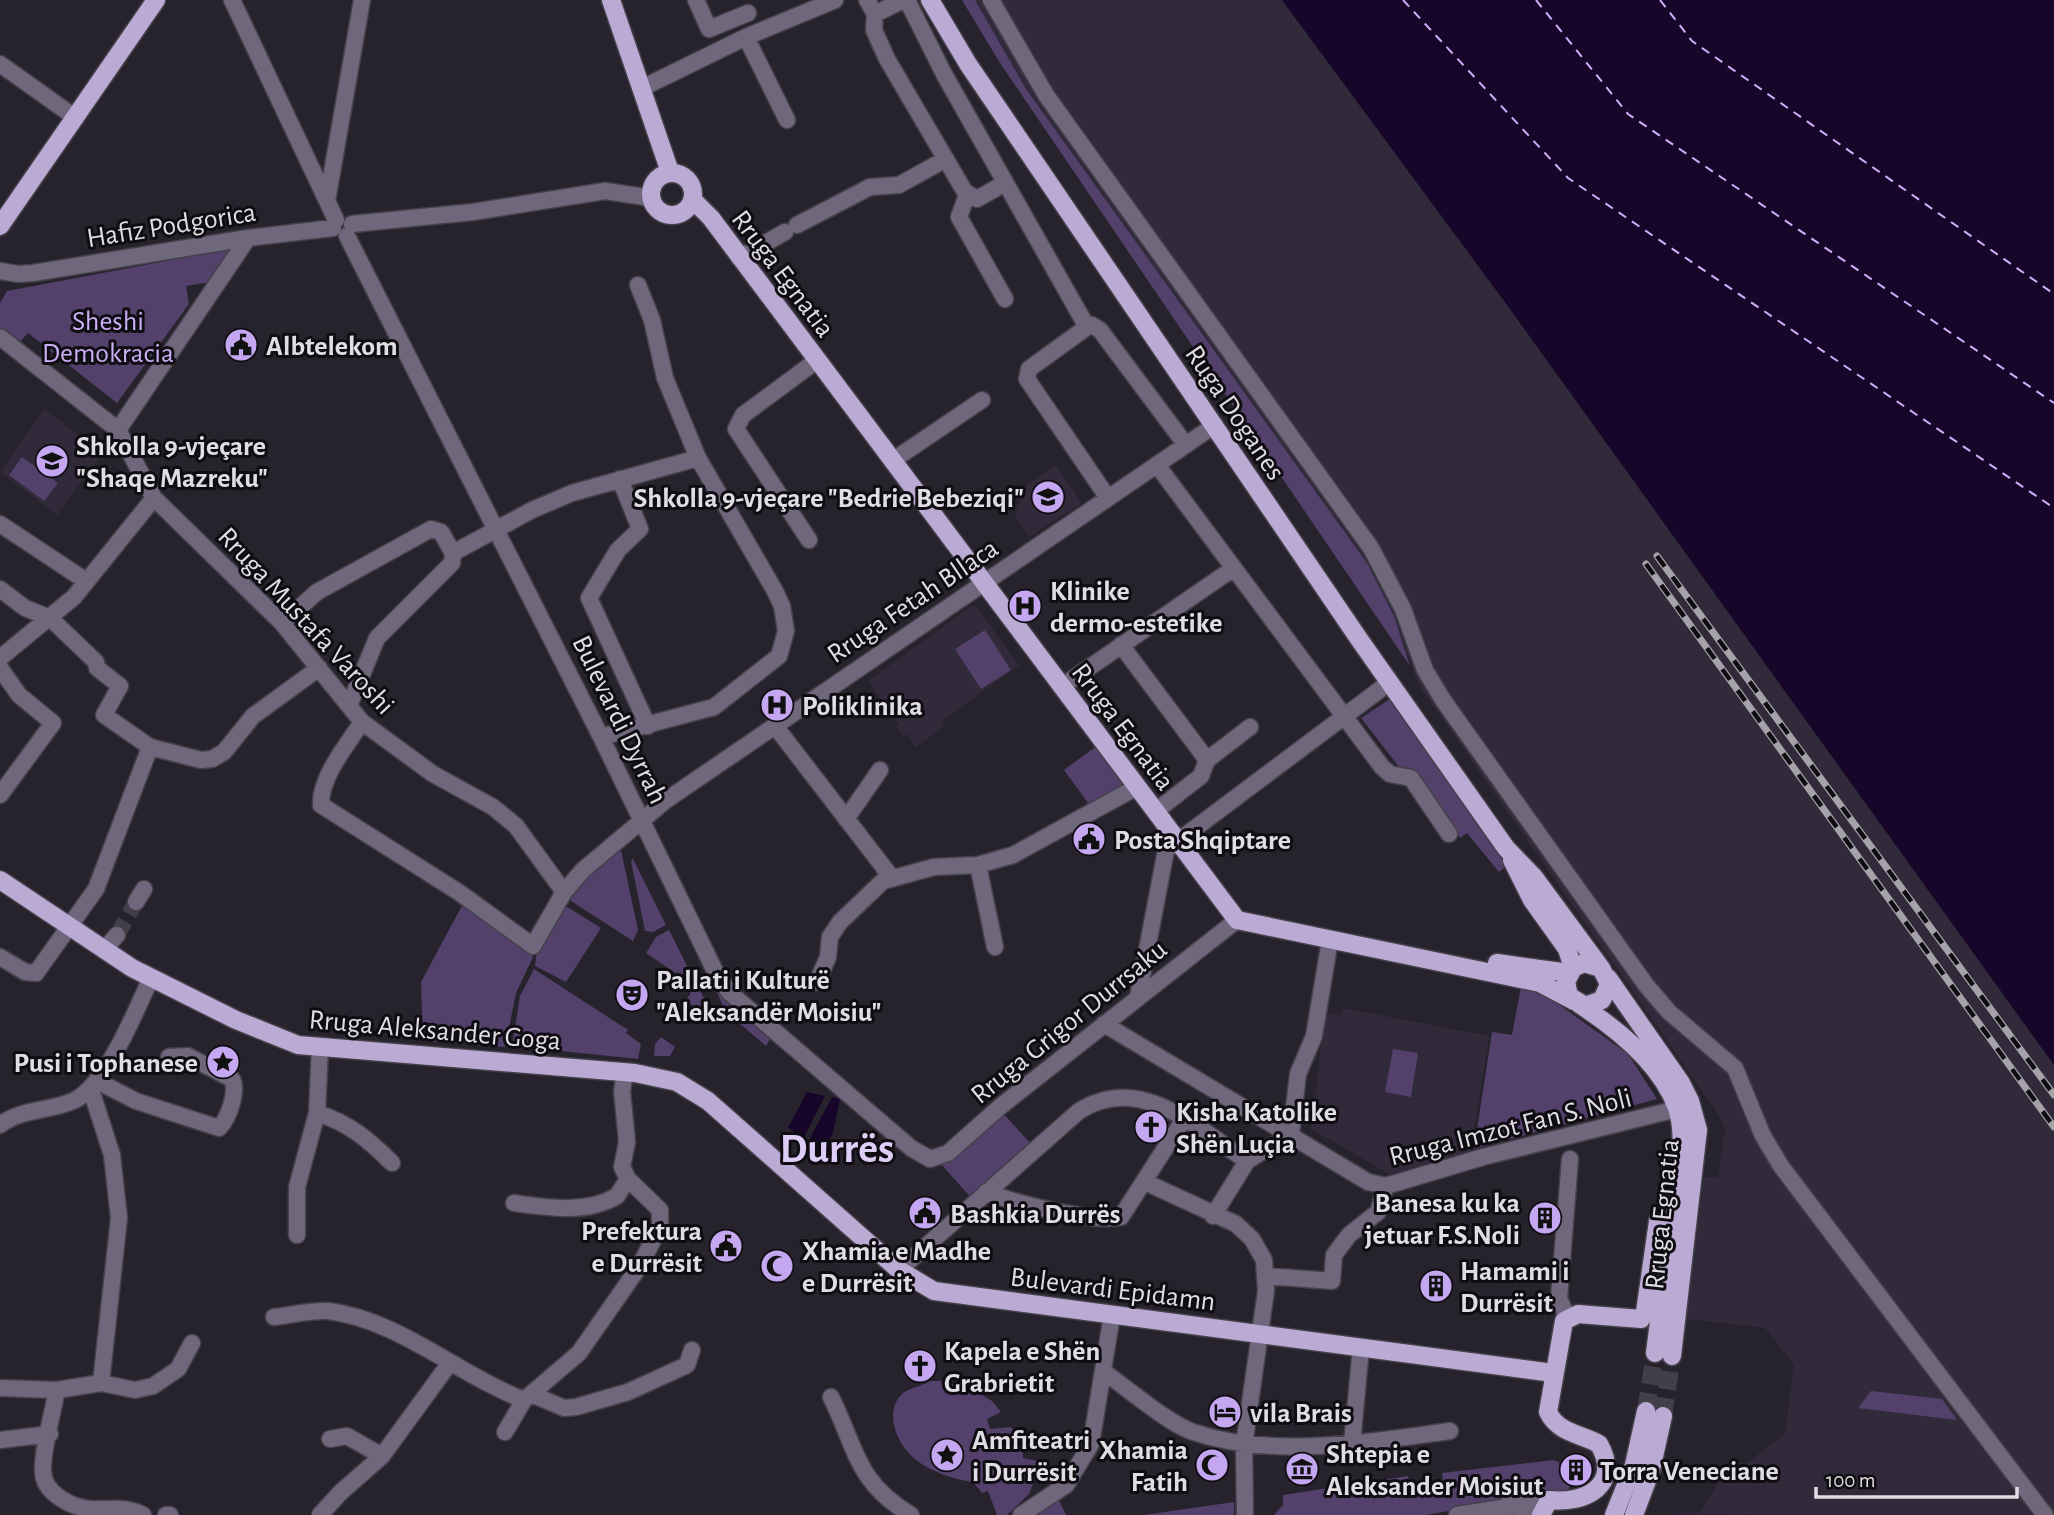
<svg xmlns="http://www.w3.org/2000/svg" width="2054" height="1515" font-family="'Alegreya Sans',sans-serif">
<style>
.built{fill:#312a3a}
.green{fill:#53416c}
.water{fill:#17052a}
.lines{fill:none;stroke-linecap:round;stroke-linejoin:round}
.ferry{stroke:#cdb0f7;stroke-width:2;stroke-dasharray:9 7;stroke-linecap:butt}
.minor-tunnel{stroke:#433f48;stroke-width:16;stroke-dasharray:16 8;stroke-linecap:butt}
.major-tunnel{stroke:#433f48;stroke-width:18;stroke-dasharray:18 9;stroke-linecap:butt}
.minor-casing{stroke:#45414a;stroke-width:19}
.major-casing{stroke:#45414a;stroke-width:21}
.minor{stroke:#6f677c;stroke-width:16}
.major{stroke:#baaad4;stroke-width:18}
.rail-casing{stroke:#a5a2aa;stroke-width:7}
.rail{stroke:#0f0d12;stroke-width:4.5;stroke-dasharray:13;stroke-linecap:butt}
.labels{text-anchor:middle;stroke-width:6;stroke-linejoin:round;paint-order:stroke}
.street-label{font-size:28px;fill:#e0dde4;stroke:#0f0d12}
.park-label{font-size:28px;fill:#cbaef5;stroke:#0f0d12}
.poi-label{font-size:28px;font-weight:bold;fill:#e0dde4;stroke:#0f0d12;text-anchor:start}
.town-label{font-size:42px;font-weight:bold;fill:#decdf7;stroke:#0f0d12}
</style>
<rect width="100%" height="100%" fill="#27232d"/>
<path class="built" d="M975,0H1282L1510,309L2054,1065V1515L1662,1514L1701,1512L1729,1463H1747L1785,1434L1794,1365L1765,1328L1686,1319L1704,1177H1718L1725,1129L1719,1115L1418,684L1394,616L1367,563L1026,89Z
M44,409L103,453L57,515L0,472Z
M1056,465L1082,503L1029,537L1015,516L1020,501L1014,493Z
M972,606H976L1019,665L941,722L944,727L916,747L907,734L903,736L896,727L899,725L868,681Z
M1343,1008L1489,1036L1471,1152L1393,1176L1311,1129L1325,1013L1341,1015Z"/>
<path class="green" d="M962,0H975L1026,89L1367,563L1394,616L1410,666L1000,63Z
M230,249L210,282L186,286L189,304L117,403L28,333L17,345L0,330V303L7,291Z
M22,457L58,483L44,501L9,475Z
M985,630L1011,670L981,689L955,649Z
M1393,697L1510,863L1499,872L1467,833L1460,838L1412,769L1399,767L1361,718Z
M1098,745L1128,785L1091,807L1064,770Z
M621,850L638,930L633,941L568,899L586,877Z
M633,859L666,925L653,932L645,931L631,861Z
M465,900L531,948L533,957L516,993L505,1047L423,1041L421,982Z
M564,905L601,928L566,982L535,966L537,949Z
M669,930L694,980L690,983L646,953L656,937Z
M534,969L628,1030L626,1033L641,1044L638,1059L512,1046L520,996Z
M709,973L772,1036L766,1046L725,1011Z
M1521,987L1547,996L1628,1054L1657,1099L1474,1149L1492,1032L1512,1035Z
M699,988L705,1001L700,1010L686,1001L691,992Z
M661,1037L675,1047L670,1056H654L655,1044Z
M1393,1049L1418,1053L1411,1097L1385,1092Z
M1000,1110L1034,1147L974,1201L941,1164Z
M930,1381H947L974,1396L977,1392L992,1401L1001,1412L987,1419L990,1429L1010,1427L1021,1435L1023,1458L1042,1462L1029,1494L1007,1515H997L988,1491L982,1493L973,1482C940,1477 902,1462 894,1425C892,1415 893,1403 901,1395C909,1387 921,1387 930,1381Z
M1871,1391L1942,1399L1957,1420L1858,1408Z
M1554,1460L1559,1462L1560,1477L1570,1486L1568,1490L1426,1515H1274L1283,1505V1495L1408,1476L1409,1485L1428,1498L1443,1481L1442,1473Z
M1059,1500L1066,1515H1024L1031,1509Z
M1234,1502V1515H1144Z"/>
<path class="water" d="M1282,0H2054V1065L1510,309Z
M807,1092L825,1096L804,1137L788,1128Z
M832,1097L840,1099L833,1133L825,1149L809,1140Z"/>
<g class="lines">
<path class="ferry" d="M1403,0L1568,178L2054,508
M1536,0L1628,114L2054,403
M1660,0L1692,41L2054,294"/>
<path class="minor-tunnel" d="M117,935L136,902"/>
<path class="major-tunnel" d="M1646,1411L1655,1353
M1663,1416L1672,1356"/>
<defs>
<path id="minor" d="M232,0L336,220
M696,0L709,29L748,13
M867,0L875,14L874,30L887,59L965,192L977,199L1005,183
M907,0L944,74L1087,327
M991,0L1046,95L1371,548L1403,609L1425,670L1443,700L1646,985L1669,1012L1735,1068L1763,1136L1781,1166L2045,1515
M875,14L903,0
M746,37L787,120
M0,64L76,118
M642,88L746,37L835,0
M967,195L959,217L1005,299
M327,201L362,0
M352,224L473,212L605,191L652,198
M797,225L870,187L899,185L946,159
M347,236L601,737L715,971L729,992L911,1148L930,1159L948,1153L1001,1106L1237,920
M739,258L785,232
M0,271L18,274L33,273L248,238L333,228
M0,337L118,430L154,498L282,623L362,722L433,774L493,807L516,826L564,892
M118,430L248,238
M892,461L982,400
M1157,465L1382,767L1390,774L1411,778L1449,834
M620,479L640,529L618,550L589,598L648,726
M1108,498L1027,379L1029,369L1087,327L1092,325L1100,330L1186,445
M0,524L86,581
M809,540L736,429L743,415L816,361
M0,589L25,608L50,618
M50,618L96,662L97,668L120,686L104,715L150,747L201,760L212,759L224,752L253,716L319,668
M282,623L317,592L431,529L441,532L453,553
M1121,645L1207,760
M0,658L74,597L154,498
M0,668L19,695L53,723L0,795
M1061,687L1234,568
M349,706L377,638L452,563L453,553L532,510L572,493L698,458
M362,722C347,745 320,777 321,805L460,893L533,946L564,892L583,870L665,801L1215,425
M775,726L892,878
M601,737L714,707L779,656L786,631L782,606L775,591L698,458L665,378L652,320L638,285
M1156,811L1201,776L1207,760L1250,727
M846,819L880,770
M978,865L995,947
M136,902L144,889
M104,950L117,935
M0,957L25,972L36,973L96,889L150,747
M817,982L828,957L830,937L840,922L883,881L934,867L978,865L1013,855L1137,787
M1138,997L1166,850L1390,682
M1104,1024L1368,1182L1386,1186L1483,1157L1677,1109
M99,1082L136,1101L219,1128C229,1118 238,1091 232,1079L188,1056L169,1057
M91,1090L112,1155L119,1218L101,1383
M317,1113C349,1123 369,1140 392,1163
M0,1125C20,1109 50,1111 73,1101C106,1086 135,1012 151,978
M1291,1134L1298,1074L1314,1036L1330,940
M1145,1182L1236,1224L1252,1239L1264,1260L1266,1291L1244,1445L1245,1515
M986,1192C1015,1203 1092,1223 1121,1217L1184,1119
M514,1203C548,1208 587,1214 617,1196L628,1179
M1213,1216L1247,1161L1271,1146
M297,1235V1187L317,1113L320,1047
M899,1270L1079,1111C1141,1072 1197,1128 1247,1161
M1267,1276L1332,1281L1334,1255L1349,1235L1378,1212L1386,1186
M274,1317C292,1315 310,1310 328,1311C397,1319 459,1375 524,1400
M1567,1317L1559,1298L1570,1159
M1104,1372C1127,1388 1169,1424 1193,1432C1272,1459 1369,1442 1450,1431
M0,1388L57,1390L101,1383L135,1390L153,1386L178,1369L192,1343
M57,1390C53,1412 42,1450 43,1471C43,1493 71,1507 90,1509C109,1510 125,1505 143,1515
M531,1394L564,1408L576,1407L628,1392L687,1365L692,1350
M831,1397C857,1450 856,1482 911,1515
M505,1432L524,1400L579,1353L639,1267L660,1227V1210L628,1179L622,1167L627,1142L622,1091L625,1072
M330,1439L347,1436L382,1456
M0,1440L50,1434
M1352,1444L1361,1347
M1508,1504L1524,1498L1549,1500
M166,1515H170
M320,1515L341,1492L382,1456L449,1364
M1021,1515L1066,1485L1091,1444L1112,1315
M1457,1515L1514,1506L1536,1515"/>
<path id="major" d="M611,0L670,172
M930,0L968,64L1359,639L1506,848L1534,877L1601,968
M651 194a21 21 0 1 1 42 0a21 21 0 1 1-42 0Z
M693,200L711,218L1237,920L1540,983L1574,1001
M0,226L156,0
M1512,860L1532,900L1567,949L1573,968L1566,982L1569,996L1585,1006L1602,1000L1609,984L1601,968L1584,963L1573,968
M0,880L132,968L236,1020L298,1045L635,1073L677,1082L708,1101L899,1270L934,1291L1553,1373
M1497,963L1569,973
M1608,978L1681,1083L1690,1101L1698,1130L1672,1356
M1579,1004C1616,1028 1661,1063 1677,1108C1687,1138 1678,1173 1674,1204C1668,1254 1661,1303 1655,1353
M1541,1515L1549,1500C1586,1504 1622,1485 1599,1444C1581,1434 1558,1433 1548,1412L1564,1321L1578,1314L1641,1319L1645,1312L1658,1221L1673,1212
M1614,1515L1634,1465L1646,1411
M1634,1515L1651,1470L1663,1416"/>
</defs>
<use href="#minor" class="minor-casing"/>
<use href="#major" class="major-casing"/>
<use href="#minor" class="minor"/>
<use href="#major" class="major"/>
<defs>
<path id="rail" d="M1657,556L2054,1095
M1646,564L2054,1127"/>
</defs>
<use href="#rail" class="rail-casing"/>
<use href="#rail" class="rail"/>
</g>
<defs>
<symbol id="civic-disc" viewBox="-11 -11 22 22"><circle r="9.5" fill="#c5a7f1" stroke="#0f0d12"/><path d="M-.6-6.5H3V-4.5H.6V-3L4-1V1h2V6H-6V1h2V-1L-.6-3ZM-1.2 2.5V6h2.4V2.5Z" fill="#111"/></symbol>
<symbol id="school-disc" viewBox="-11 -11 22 22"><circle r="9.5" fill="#c5a7f1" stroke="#0f0d12"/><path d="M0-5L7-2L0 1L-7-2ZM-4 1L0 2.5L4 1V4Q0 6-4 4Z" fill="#111"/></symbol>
<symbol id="hospital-disc" viewBox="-11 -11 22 22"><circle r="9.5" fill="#c5a7f1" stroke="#0f0d12"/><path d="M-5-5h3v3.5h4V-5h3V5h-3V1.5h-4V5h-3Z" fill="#111"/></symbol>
<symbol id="theatre-disc" viewBox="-11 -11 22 22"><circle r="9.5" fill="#c5a7f1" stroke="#0f0d12"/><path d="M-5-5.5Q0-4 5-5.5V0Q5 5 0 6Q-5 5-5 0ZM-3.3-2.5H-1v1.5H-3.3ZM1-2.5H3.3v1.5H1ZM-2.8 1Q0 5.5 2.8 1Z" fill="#111"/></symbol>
<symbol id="sight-disc" viewBox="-11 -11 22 22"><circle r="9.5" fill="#c5a7f1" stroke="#0f0d12"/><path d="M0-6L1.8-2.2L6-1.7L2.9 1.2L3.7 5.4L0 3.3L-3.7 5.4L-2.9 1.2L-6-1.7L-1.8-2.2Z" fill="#111"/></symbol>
<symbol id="church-disc" viewBox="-11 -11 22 22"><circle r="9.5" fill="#c5a7f1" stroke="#0f0d12"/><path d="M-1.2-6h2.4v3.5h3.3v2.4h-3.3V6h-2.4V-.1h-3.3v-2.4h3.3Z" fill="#111"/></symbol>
<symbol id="building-disc" viewBox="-11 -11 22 22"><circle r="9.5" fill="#c5a7f1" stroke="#0f0d12"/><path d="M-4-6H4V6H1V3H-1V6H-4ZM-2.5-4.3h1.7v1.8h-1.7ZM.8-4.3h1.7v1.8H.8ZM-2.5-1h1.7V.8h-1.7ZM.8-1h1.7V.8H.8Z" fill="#111"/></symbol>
<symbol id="mosque-disc" viewBox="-11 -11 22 22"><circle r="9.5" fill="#c5a7f1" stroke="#0f0d12"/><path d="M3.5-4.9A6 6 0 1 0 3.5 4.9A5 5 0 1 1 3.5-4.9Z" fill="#111"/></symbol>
<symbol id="hotel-disc" viewBox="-11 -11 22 22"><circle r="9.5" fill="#c5a7f1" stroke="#0f0d12"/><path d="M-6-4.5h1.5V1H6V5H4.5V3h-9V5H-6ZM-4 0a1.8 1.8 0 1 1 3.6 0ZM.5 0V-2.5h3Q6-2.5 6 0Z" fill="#111"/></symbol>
<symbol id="museum-disc" viewBox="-11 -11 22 22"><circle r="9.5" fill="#c5a7f1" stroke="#0f0d12"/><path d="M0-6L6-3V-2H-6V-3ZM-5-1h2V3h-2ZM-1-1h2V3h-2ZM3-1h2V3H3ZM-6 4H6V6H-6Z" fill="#111"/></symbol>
</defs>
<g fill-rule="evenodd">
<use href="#civic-disc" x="222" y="326" width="38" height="38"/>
<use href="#school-disc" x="33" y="442" width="38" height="38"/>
<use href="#school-disc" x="1029" y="478" width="38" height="38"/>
<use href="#hospital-disc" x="1006" y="587" width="38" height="38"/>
<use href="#hospital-disc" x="758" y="686" width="38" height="38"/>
<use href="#civic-disc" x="1070" y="820" width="38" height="38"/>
<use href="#theatre-disc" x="613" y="976" width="38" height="38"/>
<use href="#sight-disc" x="204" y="1043" width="38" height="38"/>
<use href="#church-disc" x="1132" y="1108" width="38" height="38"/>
<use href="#civic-disc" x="906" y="1194" width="38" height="38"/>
<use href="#building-disc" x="1526" y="1199" width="38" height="38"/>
<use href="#civic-disc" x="707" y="1227" width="38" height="38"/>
<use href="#mosque-disc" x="758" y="1247" width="38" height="38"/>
<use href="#building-disc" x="1417" y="1267" width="38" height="38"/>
<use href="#church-disc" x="901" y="1347" width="38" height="38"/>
<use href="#hotel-disc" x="1206" y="1393" width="38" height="38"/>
<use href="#sight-disc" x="928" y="1436" width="38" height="38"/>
<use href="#mosque-disc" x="1193" y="1446" width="38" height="38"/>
<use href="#museum-disc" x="1283" y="1450" width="38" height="38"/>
<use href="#building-disc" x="1557" y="1451" width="38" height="38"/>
</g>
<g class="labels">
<g class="street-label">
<text transform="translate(171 224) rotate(-9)" y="10">Hafiz Podgorica</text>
<text transform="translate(784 273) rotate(53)" y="10">Rruga Egnatia</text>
<text transform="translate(1236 412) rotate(56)" y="10">Ruga Doganes</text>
<text transform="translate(912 600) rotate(-34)" y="10">Rruga Fetah Bllaca</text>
<text transform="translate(307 620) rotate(47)" y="10">Rruga Mustafa Varoshi</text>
<text transform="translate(621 719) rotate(64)" y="10">Bulevardi Dyrrah</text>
<text transform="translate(1124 726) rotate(53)" y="10">Rruga Egnatia</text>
<text transform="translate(1068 1021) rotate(-39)" y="10">Rruga Grigor Durrsaku</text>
<text transform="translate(435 1029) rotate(5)" y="10">Rruga Aleksander Goga</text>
<text transform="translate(1510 1126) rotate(-14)" y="10">Rruga Imzot Fan S. Noli</text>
<text transform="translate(1661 1214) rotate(-84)" y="10">Rruga Egnatia</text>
<text transform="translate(1113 1288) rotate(7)" y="10">Bulevardi Epidamn</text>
</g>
<g class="park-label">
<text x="108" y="330">Sheshi<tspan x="108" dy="32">Demokracia</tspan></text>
</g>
<g class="poi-label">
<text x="266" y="355">Albtelekom</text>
<text x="76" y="455">Shkolla 9-vjeçare<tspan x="76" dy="32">"Shaqe Mazreku"</tspan></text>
<text x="1024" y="507" text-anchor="end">Shkolla 9-vjeçare "Bedrie Bebeziqi"</text>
<text x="1050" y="600">Klinike<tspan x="1050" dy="32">dermo-estetike</tspan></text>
<text x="802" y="715">Poliklinika</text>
<text x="1114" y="849">Posta Shqiptare</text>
<text x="656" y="989">Pallati i Kulturë<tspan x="656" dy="32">"Aleksandër Moisiu"</tspan></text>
<text x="198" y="1072" text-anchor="end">Pusi i Tophanese</text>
<text x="1176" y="1121">Kisha Katolike<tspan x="1176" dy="32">Shën Luçia</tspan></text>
<text x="1520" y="1212" text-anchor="end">Banesa ku ka<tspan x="1520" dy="32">jetuar F.S.Noli</tspan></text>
<text x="950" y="1223">Bashkia Durrës</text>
<text x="702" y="1240" text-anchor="end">Prefektura<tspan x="702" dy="32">e Durrësit</tspan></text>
<text x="802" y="1260">Xhamia e Madhe<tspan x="802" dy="32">e Durrësit</tspan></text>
<text x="1460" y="1280">Hamami i<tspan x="1460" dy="32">Durrësit</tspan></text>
<text x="944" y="1360">Kapela e Shën<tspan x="944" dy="32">Grabrietit</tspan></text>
<text x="1250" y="1422">vila Brais</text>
<text x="972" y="1449">Amfiteatri<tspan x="972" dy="32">i Durrësit</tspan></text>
<text x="1188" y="1459" text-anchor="end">Xhamia<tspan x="1188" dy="32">Fatih</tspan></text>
<text x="1326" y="1463">Shtepia e<tspan x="1326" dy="32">Aleksander Moisiut</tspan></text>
<text x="1600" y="1480">Torra Veneciane</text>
</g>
<g class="town-label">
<text x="837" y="1162">Durrës</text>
</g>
</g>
<path d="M1816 1487v10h201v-10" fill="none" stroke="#e0dde4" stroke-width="3.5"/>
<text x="1826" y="1487" font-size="21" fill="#e0dde4" stroke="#0f0d12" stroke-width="5" paint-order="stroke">100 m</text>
</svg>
